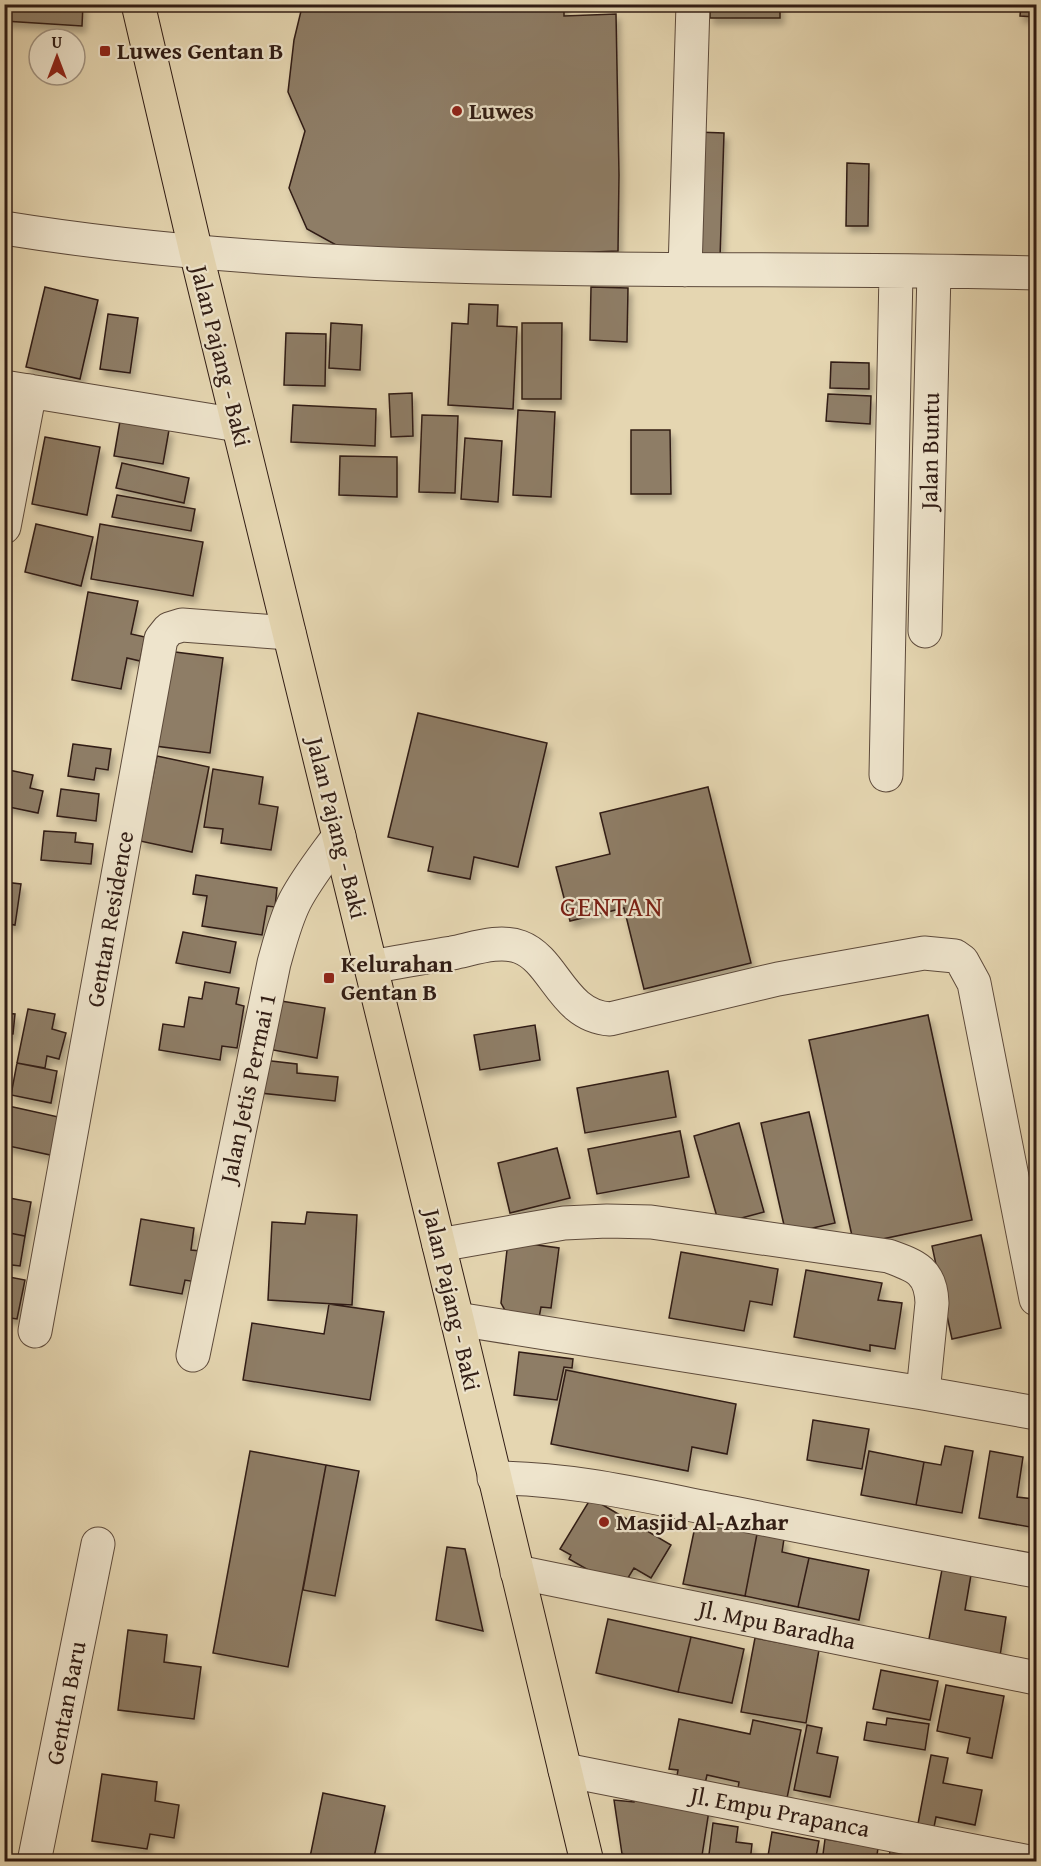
<svg xmlns="http://www.w3.org/2000/svg" width="1041" height="1866" font-family="'Gentium Book Plus',serif">
<style>
.building{fill:#8e7d66;stroke:#301c14;stroke-width:1.5;filter:url(#shadow)}
.lines{fill:none;stroke-linecap:round;stroke-linejoin:round}
.minor-casing{stroke:#5d4a3b;stroke-width:35}
.major-casing{stroke:#301c14;stroke-width:35}
.minor{stroke:#eee4cc;stroke-width:33}
.major{stroke:#e5d6b1;stroke-width:33}
.poi-dot{fill:#8f2418;stroke:#eee4cc;stroke-width:2}
.labels{text-anchor:middle;stroke-width:4.5;stroke-linejoin:round;paint-order:stroke}
.poi-label{font-size:24px;font-weight:bold;fill:#301c14;stroke:#eee4cc;text-anchor:start}
.street-label{font-size:24px;fill:#301c14;stroke:#eee4cc}
.quarter-label{font-size:27px;letter-spacing:1.5px;fill:#7a1f14;stroke:#eee4cc}
</style>
<defs>
<filter id="shadow"><feDropShadow dx="3.5" dy="6" stdDeviation="3" flood-color="#0004"/></filter>
</defs>
<rect width="100%" height="100%" fill="#e5d6b1"/>
<filter id="stains"><feTurbulence type="fractalNoise" baseFrequency=".00333" numOctaves="4"/><feColorMatrix values="0 0 0 0 .2 0 0 0 0 .09 0 0 0 0 .02 0 0 0 .5 -.17"/></filter>
<radialGradient id="worn" r=".72"><stop offset=".6" stop-color="#630" stop-opacity="0"/><stop offset="1" stop-color="#630" stop-opacity=".3"/></radialGradient>
<path class="building" d="M4,4H83L82,26L4,21Z
M300,4H564V16L616,14L619,175L618,251L492,256H356L307,229L289,188L305,131L288,92L294,40L302,7Z
M710,4H780V18H710Z
M1021,4H1036V17L1020,16Z
M696,132L724,133L720,258L693,257Z
M847,163L869,164L868,226H846Z
M45,287L98,300L80,379L26,367Z
M591,287L628,288L627,342L590,340Z
M469,304L498,305L497,326L517,327L513,409L448,405L452,323L468,324Z
M108,314L138,318L130,373L100,369Z
M331,323L362,325L360,370L329,368Z
M522,323H562L561,399H522Z
M286,333L326,334L325,386L284,385Z
M831,362L869,363V389L830,388Z
M412,393L413,436L391,437L389,394Z
M828,394L871,396L870,424L826,421Z
M293,405L376,409L375,446L291,442Z
M518,410L555,412L551,497L513,495Z
M422,415L458,416L455,493L419,492Z
M120,421L169,430L163,464L114,456Z
M631,430H670L671,494H631Z
M45,437L100,447L87,515L32,504Z
M465,438L502,441L498,502L461,499Z
M340,456L397,457V497L339,495Z
M122,463L189,478L184,503L116,488Z
M117,495L195,509L191,531L112,517Z
M36,524L93,537L81,586L25,572Z
M100,524L203,542L193,596L91,579Z
M88,592L138,601L131,634L145,637L140,661L127,658L121,689L72,680Z
M167,651L223,658L210,753L155,746Z
M418,713L547,743L518,867L474,857L470,879L428,871L433,847L388,837Z
M73,744L111,749L108,770L96,768L94,780L68,776Z
M157,756L209,767L192,852L140,841Z
M4,769L33,775L30,788L43,791L38,813L4,806Z
M213,769L263,777L259,804L278,807L271,850L221,843L223,829L204,827Z
M708,787L751,963L644,989L624,908L570,921L556,867L610,854L600,813Z
M61,789L99,794L96,821L57,816Z
M44,831L76,833L75,842L93,844L91,864L41,860Z
M196,875L277,888L275,907L267,906L262,935L202,926L207,896L193,894Z
M4,882L21,884L15,925L4,923Z
M183,932L236,942L230,973L176,963Z
M205,982L239,988L236,1004L244,1006L237,1048L222,1046L220,1060L159,1050L163,1024L184,1027L189,997L202,999Z
M281,1001L325,1008L317,1058L273,1050Z
M28,1009L55,1014L52,1029L66,1033L59,1059L47,1056L45,1068L17,1063Z
M4,1013L15,1014L13,1034L4,1033Z
M928,1015L972,1220L854,1245L809,1040Z
M535,1025L540,1060L480,1070L474,1035Z
M263,1060L297,1064V1073L338,1077L335,1101L260,1093Z
M17,1063L57,1071L51,1103L11,1095Z
M668,1071L676,1117L585,1133L577,1088Z
M4,1105L63,1118L55,1156L4,1145Z
M809,1112L835,1223L786,1234L761,1123Z
M739,1123L764,1212L719,1224L694,1136Z
M680,1131L689,1177L597,1194L588,1149Z
M557,1148L570,1198L510,1213L498,1163Z
M4,1197L31,1202L25,1236L4,1232Z
M307,1212L357,1215L352,1305L268,1300L272,1222L305,1224Z
M141,1219L194,1228L191,1250L201,1251L196,1282L185,1280L182,1294L130,1285Z
M4,1232L25,1236L20,1266L4,1264Z
M981,1235L1001,1328L952,1339L932,1246Z
M508,1241L559,1248L551,1308L541,1307L539,1318L506,1312L501,1303Z
M681,1252L778,1269L772,1305L750,1301L744,1331L669,1318Z
M806,1270L882,1283L878,1300L902,1303L895,1349L870,1345V1351L794,1337Z
M4,1276L25,1280L17,1319L4,1317Z
M329,1304L384,1312L370,1400L243,1380L252,1323L324,1334Z
M519,1352L573,1359L572,1368L564,1367L557,1400L514,1395Z
M566,1370L736,1404L727,1454L692,1447L688,1471L551,1444Z
M813,1420L869,1429L862,1469L807,1460Z
M945,1446L973,1451L962,1513L916,1505L924,1462L941,1465Z
M250,1451L326,1465L288,1667L213,1653Z
M869,1451L924,1462L916,1505L861,1495Z
M990,1451L1023,1457L1017,1497L1034,1499L1030,1527L979,1518Z
M326,1465L359,1471L335,1596L303,1590Z
M591,1498L671,1545L651,1578L634,1568L623,1586L597,1575L569,1559L571,1555L560,1549Z
M696,1522L757,1534L745,1596L683,1584Z
M757,1534L784,1539L782,1552L809,1558L798,1607L745,1596Z
M447,1547L465,1549L483,1631L436,1620Z
M809,1558L869,1570L859,1620L798,1607Z
M943,1564L972,1569L965,1610L1006,1617L1000,1656L928,1644Z
M608,1619L691,1637L678,1692L596,1673Z
M128,1630L167,1635L164,1662L201,1667L194,1719L118,1710Z
M691,1637L744,1649L732,1703L678,1692Z
M755,1638L819,1650L806,1723L741,1712Z
M881,1670L938,1681L930,1720L873,1709Z
M946,1685L1004,1696L992,1758L967,1753L970,1738L937,1731Z
M887,1718L929,1724L925,1750L864,1740L867,1722L886,1725Z
M679,1719L750,1734L753,1720L801,1730L786,1803L737,1794L739,1782L707,1775L704,1788L676,1782L678,1770L669,1769Z
M807,1725L822,1728L817,1753L838,1757L830,1797L794,1790Z
M931,1755L948,1758L943,1783L982,1790L975,1825L936,1817L933,1832L917,1829Z
M102,1774L157,1782L155,1801L179,1805L174,1838L150,1834L147,1849L92,1841Z
M636,1790L710,1804L701,1862H655L622,1854L614,1800L634,1802Z
M323,1793L385,1806L373,1862H309Z
M713,1823L738,1827L736,1842L752,1844L750,1862H708Z
M772,1832L819,1841L815,1862H767Z
M825,1839L878,1848L876,1862H822Z
M890,1851L937,1859L936,1862H888Z"/>
<g class="lines">
<defs>
<path id="minor" d="M4,228C345,283 693,264 1036,273
M685,270L693,4
M4,387L238,425
M4,527L30,391
M925,631L934,272
M886,775L896,272
M371,967C398,962 425,957 452,953C473,949 499,939 520,947C555,960 562,1016 610,1019L778,979L924,953L955,956L962,961L974,983L1036,1299
M439,1245L564,1223L607,1221L651,1222L888,1256C916,1266 931,1271 932,1303L923,1393
M457,1319L923,1393L1036,1413
M35,1331L161,639L169,629L182,625L289,633
M193,1355L274,963C280,942 285,921 295,901C307,878 324,857 339,836
M494,1478C576,1478 653,1498 733,1513C834,1533 935,1553 1036,1571
M517,1572L1036,1678
M565,1770L1029,1862
M34,1862L98,1544"/>
<path id="major" d="M138,4L196,252L457,1319L587,1862"/>
</defs>
<use href="#minor" class="minor-casing"/>
<use href="#major" class="major-casing"/>
<use href="#minor" class="minor"/>
<use href="#major" class="major"/>
</g>
<g class="poi-dot">
<rect x="99" y="45" width="12" height="12" rx="3"/>
<circle cx="457" cy="111" r="6"/>
<rect x="323" y="972" width="12" height="12" rx="3"/>
<circle cx="604" cy="1522" r="6"/>
</g>
<g class="labels">
<g class="poi-label">
<text x="117" y="59">Luwes Gentan B</text>
<text x="469" y="119">Luwes</text>
<text x="341" y="972">Kelurahan<tspan x="341" dy="28">Gentan B</tspan></text>
<text x="616" y="1530">Masjid Al-Azhar</text>
</g>
<g class="street-label">
<text transform="translate(221 356) rotate(76)" y="8">Jalan Pajang - Baki</text>
<text transform="translate(930 451) rotate(-89)" y="8">Jalan Buntu</text>
<text transform="translate(337 828) rotate(76)" y="8">Jalan Pajang - Baki</text>
<text transform="translate(110 919) rotate(-80)" y="8">Gentan Residence</text>
<text transform="translate(248 1088) rotate(-78)" y="8">Jalan Jetis Permai 1</text>
<text transform="translate(452 1300) rotate(77)" y="8">Jalan Pajang - Baki</text>
<text transform="translate(777 1625) rotate(12)" y="8">Jl. Mpu Baradha</text>
<text transform="translate(66 1703) rotate(-79)" y="8">Gentan Baru</text>
<text transform="translate(780 1812) rotate(11)" y="8">Jl. Empu Prapanca</text>
</g>
<g class="quarter-label">
<text x="612" y="916">GENTAN</text>
</g>
</g>
<rect width="1041" height="1866" fill="none" stroke="#e5d6b1" stroke-width="24"/>
<rect x="6" y="6" width="1029" height="1854" fill="none" stroke="#301c14" stroke-width="3"/>
<rect x="12" y="12" width="1017" height="1842" fill="none" stroke="#301c14" stroke-width="1.5"/>
<g transform="translate(57 57)"><circle r="28" fill="#eee4cc" stroke="#a29482" stroke-width="1.5"/>
<path d="M0-4.5L10 22L0 15L-10 22Z" fill="#8f2418"/>
<text y="-9" font-size="16" font-weight="bold" text-anchor="middle" fill="#301c14">U</text>
</g>
<rect width="100%" height="100%" filter="url(#stains)"/>
<rect width="100%" height="100%" fill="url(#worn)"/>
</svg>
